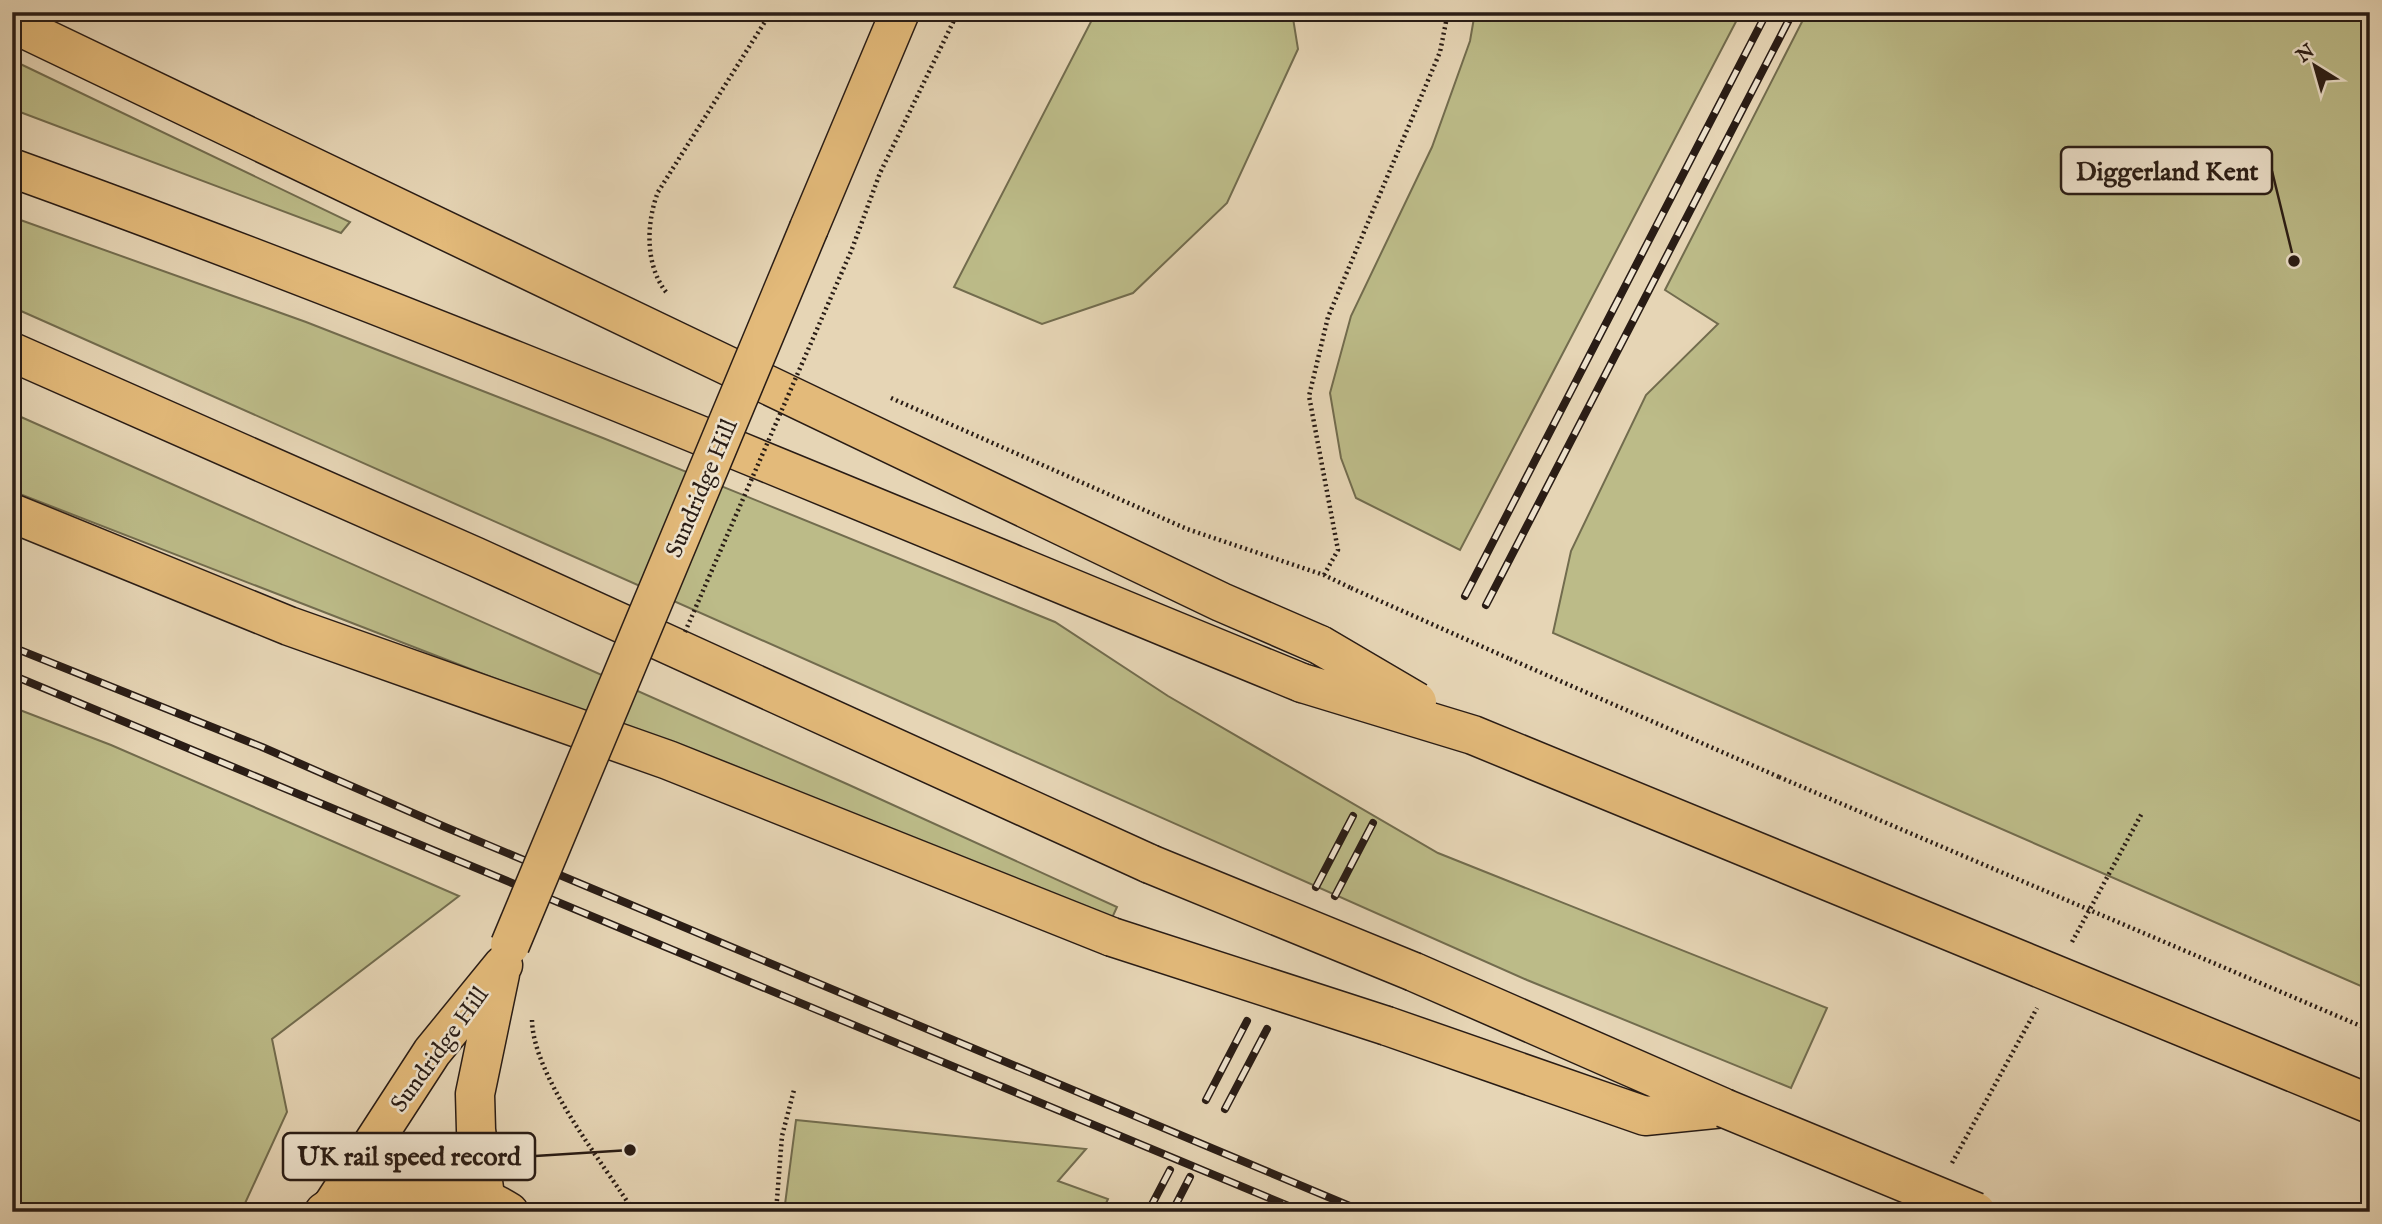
<svg xmlns="http://www.w3.org/2000/svg" width="2382" height="1224" font-family="'IM FELL English',serif">
<style>
.green{fill:#bcbb88;stroke:#726c4e;stroke-width:2}
.lines{fill:none;stroke-linecap:round;stroke-linejoin:round}
.major-casing{stroke:#291c15;stroke-width:41}
.highway-casing{stroke:#291c15;stroke-width:41}
.path{stroke:#291c15;stroke-width:4.5;stroke-dasharray:2 3.5;stroke-linecap:butt}
.major{stroke:#e3ba7a;stroke-width:38}
.highway{stroke:#e3ba7a;stroke-width:38}
.rail-casing{stroke:#291c15;stroke-width:8}
.rail{stroke:#efe4cf;stroke-width:5;stroke-dasharray:16;stroke-linecap:butt}
.major-bridge-casing{stroke:#291c15;stroke-width:41;stroke-linecap:butt}
.highway-bridge-casing{stroke:#291c15;stroke-width:41;stroke-linecap:butt}
.path-bridge{stroke:#291c15;stroke-width:4.5;stroke-dasharray:2 3.5;stroke-linecap:butt}
.major-bridge{stroke:#e3ba7a;stroke-width:38}
.highway-bridge{stroke:#e3ba7a;stroke-width:38}
.labels{text-anchor:middle;stroke-width:5;stroke-linejoin:round;paint-order:stroke}
.street-label{font-size:24px;fill:#291c15;stroke:#efe4cf}
.leader{fill:none;stroke:#291c15;stroke-width:2.5}
.callout-dot{fill:#291c15;stroke:#efe4cf;stroke-width:2.5}
.callout{fill:#efe4cf;stroke:#291c15;stroke-width:2.5}
.callout-label{font-size:26px;text-anchor:middle;font-weight:bold;fill:#291c15}
</style>
<rect width="100%" height="100%" fill="#e6d5b5"/>
<filter id="stains"><feTurbulence type="fractalNoise" baseFrequency=".00286" numOctaves="4"/><feColorMatrix values="0 0 0 0 .2 0 0 0 0 .09 0 0 0 0 .02 0 0 0 .5 -.17"/></filter>
<radialGradient id="worn" r=".72"><stop offset=".6" stop-color="#630" stop-opacity="0"/><stop offset="1" stop-color="#630" stop-opacity=".3"/></radialGradient>
<path class="green" d="M1096,12H1292L1298,49L1227,203L1133,293L1042,324L954,287Z
M1475,12H1741L1460,550L1356,498L1341,458L1330,393L1351,316L1432,147L1470,41Z
M1807,12H2370V990L1553,633L1571,551L1646,395L1718,324L1665,290Z
M12,60L350,222L341,233L12,109Z
M12,217L306,322L603,438L1055,622L1168,696L1438,853L1827,1008L1791,1088L1527,980L12,307Z
M12,413L847,784L1117,907L1112,918L12,491Z
M12,707L111,745L459,896L272,1039L287,1112L241,1212H12Z
M796,1120L1086,1149L1058,1181L1108,1199L1102,1212H784Z"/>
<g class="lines">
<defs>
<path id="major" d="M809,228L900,12
M485,1196L476,1130L475,1094L500,974
M332,1206L432,1052L503,965"/>
<path id="highway" d="M12,23L1221,602L1320,645
M12,168C447,325 874,508 1302,683
M12,352L476,557L1150,864
M12,513L289,626L668,760L1112,937
M1414,972L1722,1107
M1387,1026L1645,1116L1724,1108
M324,1212C378,1171 455,1178 509,1212"/>
</defs>
<use href="#major" class="major-casing"/>
<use href="#highway" class="highway-casing"/>
<path class="path" d="M852,249L880,173L958,12
M666,292C645,265 646,223 658,192L771,12
M891,398L1187,529L1324,575L1351,588
M1324,575L1338,550L1309,396L1328,317L1440,52L1448,12
M1510,659L1779,777
M2072,942L2142,813
M532,1020C533,1077 604,1164 634,1212
M1952,1163L2037,1008
M776,1212L782,1136L794,1090"/>
<use href="#major" class="major"/>
<use href="#highway" class="highway"/>
<defs>
<path id="rail" d="M1465,596L1767,12
M1486,605L1793,12
M12,647L262,747L445,827L1364,1212
M12,675L1303,1212
M1316,887L1353,816
M1335,896L1373,823
M1206,1100L1247,1021
M1225,1109L1267,1029
M1148,1212L1170,1170
M1172,1212L1190,1177"/>
</defs>
<use href="#rail" class="rail-casing"/>
<use href="#rail" class="rail"/>
<defs>
<path id="major-bridge" d="M510,945L809,228"/>
<path id="highway-bridge" d="M1320,645L1417,702
M1302,683L1473,735L2370,1104
M1150,864L1414,972
M1112,937L1387,1026
M1724,1108L1976,1212"/>
</defs>
<use href="#major-bridge" class="major-bridge-casing"/>
<use href="#highway-bridge" class="highway-bridge-casing"/>
<path class="path-bridge" d="M1351,588L1510,659
M685,632L852,249
M1779,777L2370,1030"/>
<use href="#major-bridge" class="major-bridge"/>
<use href="#highway-bridge" class="highway-bridge"/>
</g>
<g class="labels">
<g class="street-label">
<text transform="translate(701 488) rotate(-67)" y="8">Sundridge Hill</text>
<text transform="translate(439 1049) rotate(-54)" y="8">Sundridge Hill</text>
</g>
</g>
<path class="leader" d="M2294 261L2272 171M630 1150L535 1156"/>
<g class="callout-dot">
<circle cx="2294" cy="261" r="7"/>
<circle cx="630" cy="1150" r="7"/>
</g>
<g class="callout">
<rect x="2061" y="147" width="211" height="47" rx="7"/>
<rect x="283" y="1133" width="252" height="47" rx="7"/>
</g>
<g class="callout-label">
<text x="2167" y="180">Diggerland Kent</text>
<text x="409" y="1165">UK rail speed record</text>
</g>
<rect width="2382" height="1224" fill="none" stroke="#e6d5b5" stroke-width="42"/>
<rect x="14" y="14" width="2354" height="1196" fill="none" stroke="#291c15" stroke-width="3.5"/>
<rect x="21" y="21" width="2340" height="1182" fill="none" stroke="#291c15" stroke-width="2"/>
<g transform="translate(2315 66) rotate(323)" stroke="#efe4cf" stroke-width="5" paint-order="stroke">
<path d="M0-5L12 26L0 18L-12 26Z" fill="#291c15"/>
<text y="-10" font-size="19" font-weight="bold" text-anchor="middle" fill="#291c15">N</text>
</g>
<rect width="100%" height="100%" filter="url(#stains)"/>
<rect width="100%" height="100%" fill="url(#worn)"/>
</svg>
